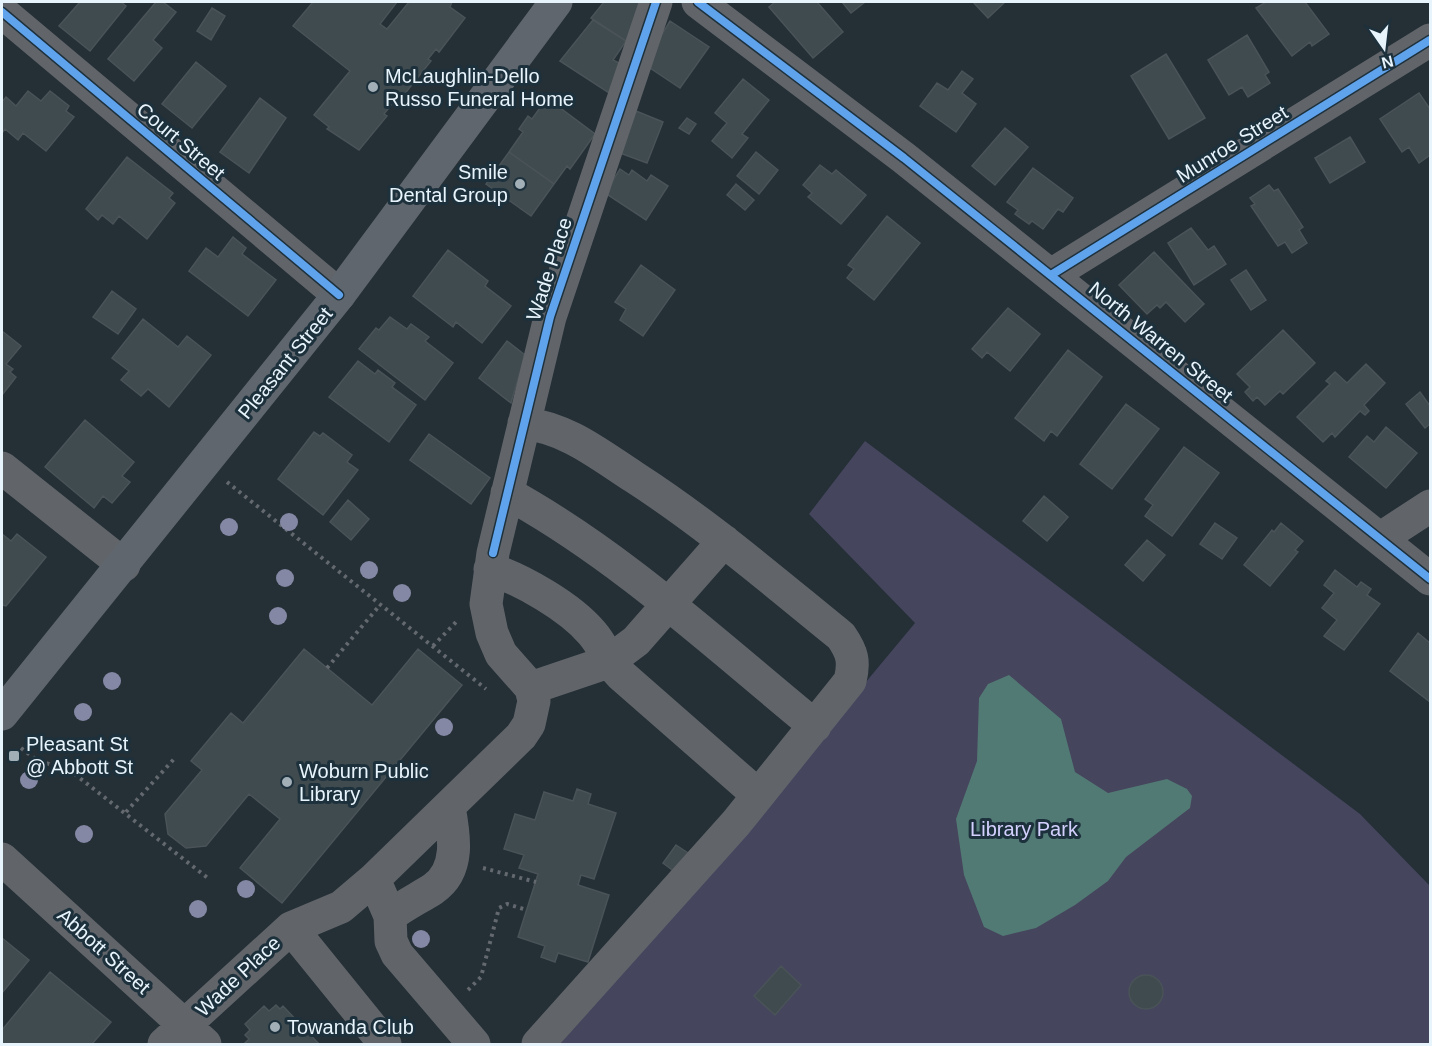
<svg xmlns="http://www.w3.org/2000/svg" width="1432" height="1046" font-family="Helvetica,sans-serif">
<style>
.green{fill:#45455d}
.water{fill:#527a74}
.building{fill:#404b4f;stroke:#495358;stroke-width:1.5}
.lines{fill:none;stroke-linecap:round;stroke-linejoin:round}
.path{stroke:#63696e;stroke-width:4;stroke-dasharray:3 4.5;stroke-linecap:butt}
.minor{stroke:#61656a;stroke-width:33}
.major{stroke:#60666d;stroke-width:33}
.cycleway-casing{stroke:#1d313d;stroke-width:11}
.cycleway{stroke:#60a3ed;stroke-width:8}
.tree{fill:#8588a4}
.poi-dot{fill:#a3afb7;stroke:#1d313d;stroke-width:2}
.labels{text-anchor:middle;stroke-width:6;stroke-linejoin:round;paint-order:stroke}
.poi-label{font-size:20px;fill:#e8f4fc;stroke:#1d313d;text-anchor:start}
.street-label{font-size:20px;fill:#e8f4fc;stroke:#1d313d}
.park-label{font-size:20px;fill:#d4d0fe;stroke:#1d313d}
</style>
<rect width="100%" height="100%" fill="#242f36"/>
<path class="green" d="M865,441L1360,814L1430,886V1044H560L666,922L915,623L809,514Z"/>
<path class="water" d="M1009,675L1061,719L1075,772L1108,793L1167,779L1187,789L1192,796L1190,808L1126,857L1108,881L1075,905L1036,928L1003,936L984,927L964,875L956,819L977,761L979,698L988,684Z"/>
<path class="building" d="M80,2H121L126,6L90,51L59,26Z
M156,2H163L176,12L153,40L162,48L134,81L108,59Z
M313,2H397L380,24L387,29L409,2H452L450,7L465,18L439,52L436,49L428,59L431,61L395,106L392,104L384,114L387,116L359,150L327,129L329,127L314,115L350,71L293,26Z
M604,2H640L626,41L591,18Z
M775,2H817L843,32L813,58L769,7Z
M842,2H865L851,13Z
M973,2H1005L988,18Z
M1266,2H1305L1329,34L1312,46L1310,42L1292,56L1256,8Z
M212,8L225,16L211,40L197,31Z
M593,20L626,41L613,60L621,64L609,93L560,61Z
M670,21L709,47L680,88L644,64Z
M1247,35L1269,72L1265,75L1270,83L1248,97L1242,87L1229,95L1208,60Z
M1166,54L1205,118L1169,139L1131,76Z
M196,62L226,86L192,128L162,104Z
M962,71L973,79L962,93L976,104L956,132L920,106L937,83L948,90Z
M743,79L769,100L742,134L748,138L732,158L712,141L727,123L715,113Z
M28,91L41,101L50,91L69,106L66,111L74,117L46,151L23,133L18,140L5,129L2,133V102L6,97L16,106Z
M1419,93L1430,109V155L1419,163L1409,147L1402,152L1380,119Z
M260,98L286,118L249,173L220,152Z
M547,98L595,134L570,169L567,166L554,184L509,152L523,132L519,129L528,116L532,119Z
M636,111L663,122L647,163L620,153Z
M687,118L696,124L689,134L679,128Z
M1005,128L1028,147L995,185L972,166Z
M1350,137L1365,162L1330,183L1315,158Z
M509,152L554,184L531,216L486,184Z
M756,152L778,170L759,194L737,176Z
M127,157L173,193L169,198L175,203L147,239L119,216L113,224L102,215L98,220L86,209Z
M820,165L832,174L836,170L866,195L841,224L808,197L812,193L803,185Z
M1033,168L1073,198L1063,212L1058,209L1043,229L1032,221L1029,224L1015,214L1018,210L1007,202Z
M620,169L629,175L632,170L647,181L651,175L668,186L646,220L605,193Z
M736,184L754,200L745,210L727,195Z
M1269,185L1274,191L1278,189L1303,227L1299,230L1307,243L1292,253L1285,242L1278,246L1251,206L1255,204L1250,198Z
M887,216L920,243L874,300L847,278L854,269L848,265Z
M1191,228L1208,250L1214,246L1226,264L1194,285L1168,243Z
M233,237L246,248L242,254L276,280L248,316L189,271L206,248L218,257Z
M448,250L488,281L485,286L511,306L482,343L456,322L453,327L413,296Z
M1154,252L1204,304L1185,322L1166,302L1160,308L1157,305L1147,314L1119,285Z
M641,265L675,290L643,336L620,320L626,309L615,302Z
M1246,270L1266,300L1251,310L1231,280Z
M112,291L136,309L118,334L93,317Z
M1008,308L1040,334L1010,371L987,352L982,358L972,349Z
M390,317L407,329L411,324L429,337L425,341L453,363L425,400L359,349L376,328L379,330Z
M143,319L178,347L187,336L211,355L169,407L148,389L141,396L121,380L129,371L112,358Z
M1283,330L1315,363L1283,394L1280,391L1265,405L1257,397L1253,401L1245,392L1250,387L1237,374Z
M2,331L21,346L6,364L13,369L10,372L16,377L2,395Z
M507,341L525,355L511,403L479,378Z
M1068,350L1102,377L1057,436L1051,431L1044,441L1015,418Z
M358,361L375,374L378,370L395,383L392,387L416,405L389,442L329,397Z
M1366,364L1385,383L1364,405L1369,411L1365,415L1360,411L1335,437L1332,433L1323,442L1297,417L1330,384L1326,381L1335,372L1347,383Z
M1420,392L1430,406V424L1425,428L1406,404Z
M1126,404L1159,429L1112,489L1080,464Z
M85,420L134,462L122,476L130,482L112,503L103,496L94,508L45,467Z
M1386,427L1417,453L1386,488L1349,457L1367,436L1374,442Z
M314,432L320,436L323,433L352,455L347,462L358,470L323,515L278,479Z
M429,434L490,478L471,504L410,460Z
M1184,447L1219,473L1172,536L1145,516L1153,505L1145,499Z
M1044,496L1068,517L1047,541L1023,521Z
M348,500L369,519L351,540L330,522Z
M1215,523L1237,538L1222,559L1200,544Z
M1281,523L1303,541L1295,550L1298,552L1270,586L1244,565L1272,530L1274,532Z
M2,534L11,541L17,534L46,557L6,606L2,605Z
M1147,540L1165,555L1143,581L1125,565Z
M1335,570L1357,587L1361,582L1371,589L1367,595L1380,604L1344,650L1324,636L1337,620L1322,608L1334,593L1324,585Z
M1418,633L1430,643V702L1390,671Z
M304,649L372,705L418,649L462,685L282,903L240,868L280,819L249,794L206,846L186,848L168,834L165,814L202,770L191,761L231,713L243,723Z
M577,789L591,794L588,804L616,813L594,879L581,875L578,885L609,895L588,962L558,953L555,962L541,957L545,946L518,937L538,874L519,868L524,855L504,849L515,814L535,820L544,792L573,801Z
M676,845L688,853L675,872L663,863Z
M2,938L29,960L2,993Z
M781,966L801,985L775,1015L754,996Z
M50,972L111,1022L92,1044H2V1030Z
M1129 992a17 17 0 1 1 34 0a17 17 0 1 1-34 0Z
M276,1005L280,1009L283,1006L319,1044H244L249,1039L245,1035L250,1030L245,1024L264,1006L269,1011Z"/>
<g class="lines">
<path class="path" d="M227,482L486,689
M433,646L457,621
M327,668L380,605
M21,748L37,760L72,772L209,879
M126,812L174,759
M483,868L536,882
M468,990L481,977L499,908L507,904L527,910"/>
<path class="minor" d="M698,2L904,158L1430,579
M2,12L339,295
M1051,275L1430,40
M524,423C568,429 597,453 634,477C707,524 773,581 841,636C852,652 855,661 850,681L736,823L538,1044
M2,468L124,565
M507,493C620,555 716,645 815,726
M1381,538L1430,506
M490,569C523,580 570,607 592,633C605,648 606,660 621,675L758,795
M531,688L608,662L636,641L724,541
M2,859L205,1044
M374,879L390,916L391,941L397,954L474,1044
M390,916C404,905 419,898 433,889C461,870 454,834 449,807
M291,928L385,1044
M164,1044L291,928L341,907L374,879L521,736L529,724L534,701L531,688L501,654L492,633L486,604L493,553L550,317L656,2"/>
<path class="major" d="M2,714L339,295L556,2"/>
<defs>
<path id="cycleway" d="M698,2L904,158L1430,579
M2,12L339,295
M1051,275L1430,40
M493,553L550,317L656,2"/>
</defs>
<use href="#cycleway" class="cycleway-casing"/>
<use href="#cycleway" class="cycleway"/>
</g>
<g class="tree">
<circle cx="289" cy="522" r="9"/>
<circle cx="229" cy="527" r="9"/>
<circle cx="369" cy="570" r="9"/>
<circle cx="285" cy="578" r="9"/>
<circle cx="402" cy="593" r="9"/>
<circle cx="278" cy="616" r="9"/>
<circle cx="112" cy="681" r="9"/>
<circle cx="83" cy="712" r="9"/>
<circle cx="444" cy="727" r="9"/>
<circle cx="29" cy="780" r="9"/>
<circle cx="84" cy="834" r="9"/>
<circle cx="246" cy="889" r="9"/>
<circle cx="198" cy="909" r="9"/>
<circle cx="421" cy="939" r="9"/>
</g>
<g class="poi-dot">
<circle cx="373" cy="87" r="6"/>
<circle cx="520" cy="184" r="6"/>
<rect x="8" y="750" width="12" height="12" rx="3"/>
<circle cx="287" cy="782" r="6"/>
<circle cx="275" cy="1027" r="6"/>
</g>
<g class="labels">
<g class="poi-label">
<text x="385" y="83">McLaughlin-Dello<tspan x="385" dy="23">Russo Funeral Home</tspan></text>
<text x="508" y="179" text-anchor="end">Smile<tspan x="508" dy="23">Dental Group</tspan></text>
<text x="26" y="751">Pleasant St<tspan x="26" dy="23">@ Abbott St</tspan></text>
<text x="299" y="778">Woburn Public<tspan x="299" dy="23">Library</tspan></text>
<text x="287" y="1034">Towanda Club</text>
</g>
<g class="street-label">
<text transform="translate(181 141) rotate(40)" y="7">Court Street</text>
<text transform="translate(1232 144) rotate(-32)" y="7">Munroe Street</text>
<text transform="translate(549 269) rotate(-72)" y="7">Wade Place</text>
<text transform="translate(1161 342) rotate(39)" y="7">North Warren Street</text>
<text transform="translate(285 363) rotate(-51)" y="7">Pleasant Street</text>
<text transform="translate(104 951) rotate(42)" y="7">Abbott Street</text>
<text transform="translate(238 976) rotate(-43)" y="7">Wade Place</text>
</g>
<g class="park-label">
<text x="1024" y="836">Library Park</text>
</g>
</g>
<rect width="1432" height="1046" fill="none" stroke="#e8f4fc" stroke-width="6"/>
<g transform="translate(1384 48) rotate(166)" stroke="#1d313d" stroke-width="4.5" paint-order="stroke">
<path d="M0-4.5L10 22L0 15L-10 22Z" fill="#e8f4fc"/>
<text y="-9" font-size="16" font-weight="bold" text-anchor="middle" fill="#e8f4fc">N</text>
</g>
</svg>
